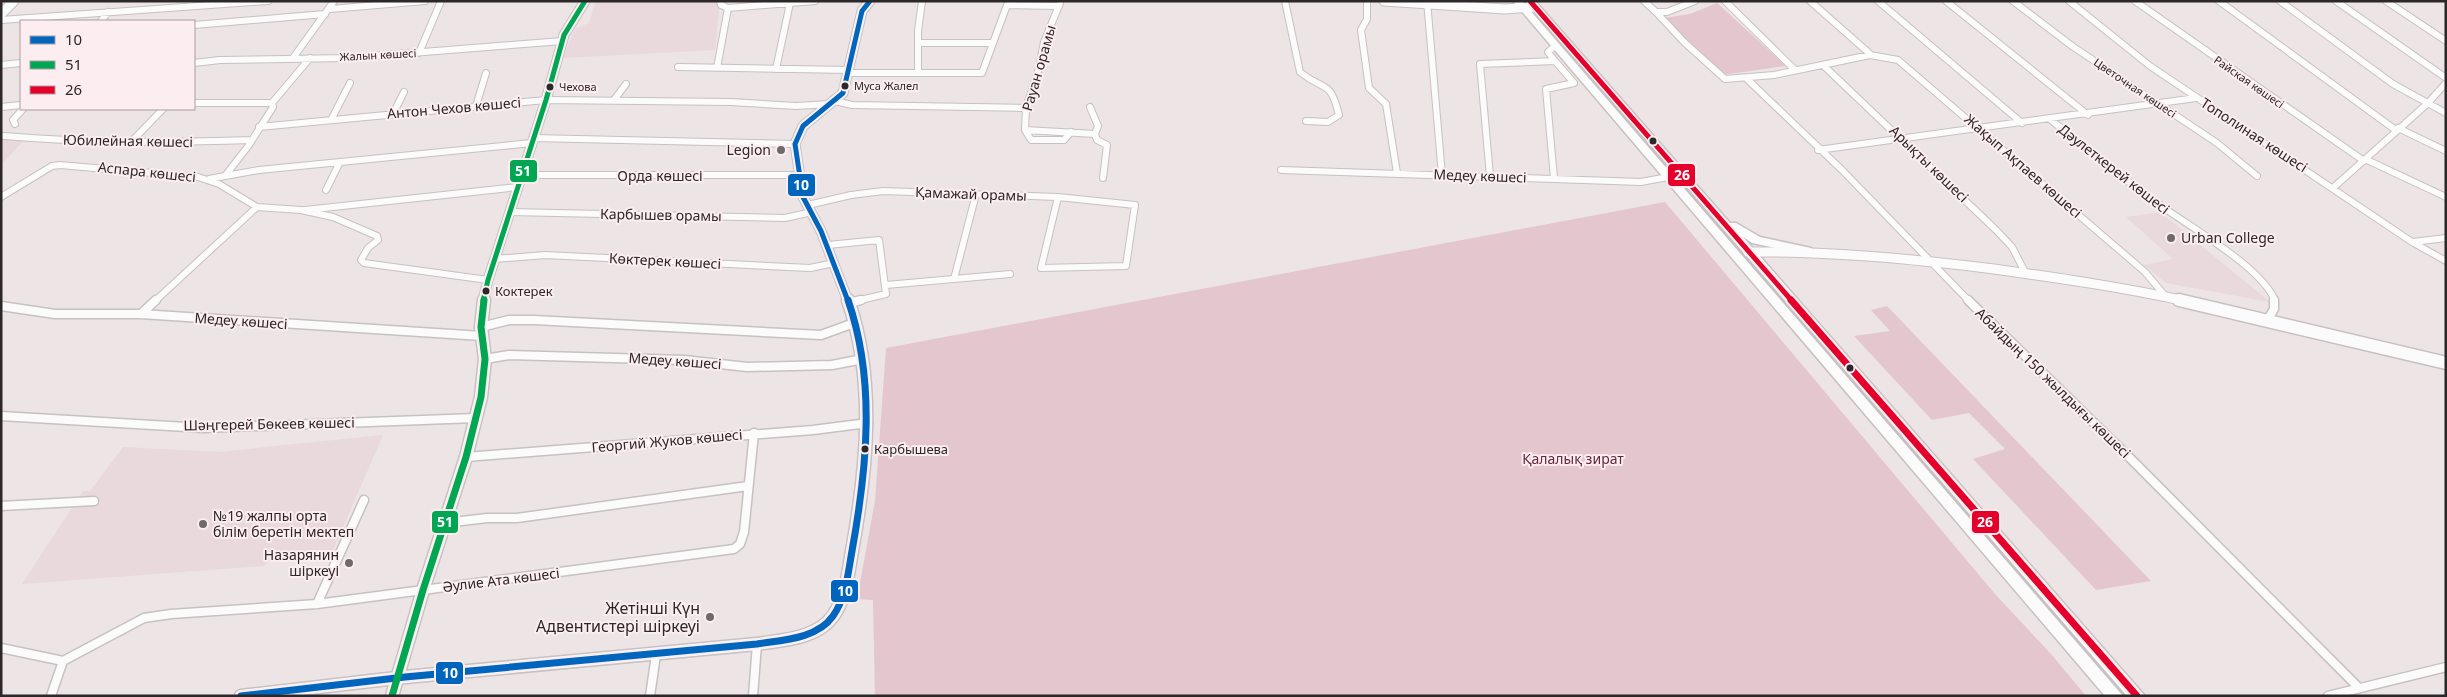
<svg xmlns="http://www.w3.org/2000/svg" width="2447" height="697" font-family="'Noto Sans',sans-serif">
<style>
.built{fill:#e9d8dc}
.green{fill:#e3c6ce}
.lines{fill:none;stroke-linecap:round;stroke-linejoin:round}
.street-far1-casing{stroke:#c7c1c2;stroke-width:8}
.street-casing{stroke:#c7c1c2;stroke-width:11}
.secondary-far1-casing{stroke:#c7c1c2;stroke-width:11}
.secondary-casing{stroke:#c7c1c2;stroke-width:15}
.primary-casing{stroke:#c7c1c2;stroke-width:3}
.street-far1{stroke:#fcfbfb;stroke-width:6}
.street{stroke:#fcfbfb;stroke-width:8}
.secondary-far1{stroke:#fcfbfb;stroke-width:9}
.secondary{stroke:#fcfbfb;stroke-width:12}
.primary{fill:#fcfbfb;fill-rule:evenodd}
.bus-1-far1-casing{stroke:#fcedf1;stroke-width:8}
.bus-1-casing{stroke:#fcedf1;stroke-width:11}
.bus-2-far1-casing{stroke:#fcedf1;stroke-width:8}
.bus-2-casing{stroke:#fcedf1;stroke-width:11}
.bus-3-far1-casing{stroke:#fcedf1;stroke-width:8}
.bus-3-casing{stroke:#fcedf1;stroke-width:11}
.bus-1-far1{stroke:#0065bd;stroke-width:5}
.bus-1{stroke:#0065bd;stroke-width:7}
.bus-2-far1{stroke:#00a651;stroke-width:5}
.bus-2{stroke:#00a651;stroke-width:7}
.bus-3-far1{stroke:#e4002b;stroke-width:5}
.bus-3{stroke:#e4002b;stroke-width:7}
.bus-dot{fill:#2c2728;stroke:#fcedf1;stroke-width:2}
.poi-dot{fill:#6f696a;stroke:#fcedf1;stroke-width:2}
.labels{text-anchor:middle;stroke-width:4;stroke-linejoin:round;paint-order:stroke}
.far-street-label{font-size:11px;fill:#2c2728;stroke:#fcedf1}
.far-bus-label{font-size:11px;fill:#2c2728;stroke:#fcedf1;text-anchor:start}
.bus-label{font-size:13px;fill:#2c2728;stroke:#fcedf1;text-anchor:start}
.street-label{font-size:14px;fill:#2c2728;stroke:#fcedf1}
.poi-label{font-size:14px;fill:#2c2728;stroke:#fcedf1;text-anchor:end}
.park-label{font-size:14px;fill:#65263e;stroke:#fcedf1}
.near-poi-label{font-size:16px;fill:#2c2728;stroke:#fcedf1;text-anchor:end}
.line-badge{stroke:#fcedf1;stroke-width:2}
.badge-label{font-size:14px;text-anchor:middle;font-weight:bold;fill:#fff}
</style>
<rect width="100%" height="100%" fill="#ece4e5"/>
<path class="built" d="M596,1H720L715,50L563,58L575,29L589,23Z
M26,138L3,163L1,164V139Z
M2160,212L2270,302L2166,283L2144,265L2173,259L2126,217Z
M383,435L330,557H272L264,566L22,584L83,491H90L123,447L219,452Z"/>
<path class="green" d="M1717,3L1786,66L1722,75L1663,18L1690,14Z
M1665,202L1995,594L2051,654L2086,696H875L873,600L857,599L875,501L886,348Z
M1887,306L2151,581L2096,590L1973,459L2005,449L1969,413L1932,420L1854,336L1890,331L1871,310Z"/>
<g class="lines">
<defs>
<path id="street-far1" d="M1285,1L1300,72C1324,92 1330,78 1339,115L1328,122L1306,121
M1367,1V19L1361,30L1369,88L1386,104L1397,173
M1427,1L1442,175
M1644,1L1656,12H1667L1695,1
M1725,1L1795,70
M1810,1L1869,53
M1878,1L2022,123
M1946,1L2088,115
M2013,1L2072,46L2217,143L2257,176
M2069,1L2150,66L2412,242L2446,261
M2135,1L2364,161
M2219,1L2397,131
M2280,1L2393,84L2446,113
M2336,1L2446,78
M2386,1L2446,41
M1060,3L1044,42L1039,68L1026,108L1025,130L1095,134L1097,140L1107,145L1103,178
M728,8L815,1
M330,9L425,1
M1656,12L1684,42L1725,79L1774,75L1870,55L1898,60L2145,272L2166,297
M1,20L268,1
M101,21L108,12
M194,25L325,14
M919,43H992
M419,53L441,1
M293,58L334,1
M194,63L220,60L348,58L562,41
M1,65L21,63
M1823,65L1996,230L2012,247L2025,272
M678,67L850,70
M717,68L728,8L721,5L720,1
M776,69L790,3
M849,73H982L1007,5L1059,6
M918,73V31L922,1
M1746,78L1843,171L1969,301
M614,100L626,84
M835,101L852,105L1026,108
M194,103H272
M476,106L486,73
M1,107L21,105
M1090,107L1098,126L1095,134
M393,114L404,92
M331,120L350,83
M2051,120C2084,147 2118,175 2153,200C2184,224 2262,266 2275,301
M15,124L13,120L23,109
M259,127L546,100L731,102L796,106L830,104
M2398,128L2446,151
M1025,130L1031,140H1064L1071,132
M4,136C86,143 168,143 251,140
M533,138L795,144
M131,142L163,109
M1818,150L2196,98
M2365,159L2446,197
M1281,170L1641,182L1668,177L1678,171
M225,176L259,170L532,143
M1490,176L1480,64L1555,61L1548,52L1555,46
M521,178L540,175H799
M1554,178L1546,89L1574,83L1555,61
M209,179L225,176L249,145L273,107L272,103L310,58
M2334,187L2428,103L2446,83
M326,190L340,162
M1,197L52,166L60,165L198,177L219,184L257,207L301,210L333,217L377,236L378,240L368,248L361,260L364,263L488,280
M1058,197L1135,205L1126,266L1041,268Z
M808,205L851,195L883,191L1058,197
M305,210L518,187
M510,212L785,218L812,212
M2413,242L2446,238
M828,245L879,240L886,294L856,301
M494,259L545,255L810,268L834,263
M954,279L976,194
M886,285L1010,274
M155,301L257,207"/>
<path id="street" d="M1968,300L2135,463L2359,688
M849,303L861,300
M1,306L55,314H141L482,336
M141,314L156,300
M2267,321L2274,309V300
M481,327L509,320H534L821,335L854,323
M485,359L509,355L684,360L747,367L832,365L863,359
M1,416L203,428L476,418
M466,457L813,430L868,423
M1,506L94,501
M445,523L487,518H517L748,486
M317,604L364,500
M1,648L63,661L144,618L171,614L317,604L734,549L740,544L744,532L754,433
M51,696L63,661
M650,696L656,655
M753,696L757,644
M2328,696L2446,667"/>
<path id="secondary-far1" d="M1384,1L1505,9L1535,7
M1,14L14,1
M1748,252C1830,251 1912,259 1994,269C2058,278 2122,287 2185,301
M483,301L488,280L546,100L564,35L585,1
M848,301L821,231L803,197L795,144L803,126L843,93L862,11L870,1"/>
<path id="secondary" d="M2179,300L2446,363
M241,696L405,677L757,644C782,640 817,639 833,616C846,598 848,573 852,551C867,468 876,381 848,300
M392,696L423,590L466,457L481,397L485,359L481,327L484,300"/>
<path id="primary" d="M1513,1H1522L2123,696H2105Z
M1526,1H1535L1730,223H1736L1760,237L1811,248L1813,251L1811,254L1807,255L1752,243L1743,237L2145,696H2127Z"/>
</defs>
<use href="#street-far1" class="street-far1-casing"/>
<use href="#street" class="street-casing"/>
<use href="#secondary-far1" class="secondary-far1-casing"/>
<use href="#secondary" class="secondary-casing"/>
<use href="#primary" class="primary-casing"/>
<use href="#street-far1" class="street-far1"/>
<use href="#street" class="street"/>
<use href="#secondary-far1" class="secondary-far1"/>
<use href="#secondary" class="secondary"/>
<use href="#primary" class="primary"/>
<defs>
<path id="bus-1-far1" d="M848,301L821,231L803,197L795,144L803,126L843,93L862,11L870,1"/>
<path id="bus-1" d="M241,696L405,677L757,644C782,640 817,639 833,616C846,598 848,573 852,551C867,468 876,381 848,300"/>
<path id="bus-2-far1" d="M483,301L488,280L546,100L564,35L585,1"/>
<path id="bus-2" d="M392,696L423,590L466,457L481,397L485,359L481,327L484,300"/>
<path id="bus-3-far1" d="M1530,1L1792,301"/>
<path id="bus-3" d="M1791,300L2137,696"/>
</defs>
<use href="#bus-1-far1" class="bus-1-far1-casing"/>
<use href="#bus-1" class="bus-1-casing"/>
<use href="#bus-2-far1" class="bus-2-far1-casing"/>
<use href="#bus-2" class="bus-2-casing"/>
<use href="#bus-3-far1" class="bus-3-far1-casing"/>
<use href="#bus-3" class="bus-3-casing"/>
<use href="#bus-1-far1" class="bus-1-far1"/>
<use href="#bus-1" class="bus-1"/>
<use href="#bus-2-far1" class="bus-2-far1"/>
<use href="#bus-2" class="bus-2"/>
<use href="#bus-3-far1" class="bus-3-far1"/>
<use href="#bus-3" class="bus-3"/>
</g>
<g class="bus-dot">
<circle cx="845" cy="86" r="4.5"/>
<circle cx="550" cy="87" r="4.5"/>
<circle cx="1653" cy="141" r="4.5"/>
<circle cx="486" cy="291" r="4.5"/>
<circle cx="1850" cy="368" r="4.5"/>
<circle cx="865" cy="449" r="4.5"/>
</g>
<g class="poi-dot">
<circle cx="781" cy="150" r="5"/>
<circle cx="2171" cy="238" r="5"/>
<circle cx="203" cy="524" r="5"/>
<circle cx="349" cy="563" r="5"/>
<circle cx="710" cy="617" r="5"/>
</g>
<g class="labels">
<g class="far-street-label">
<text transform="translate(378 55) rotate(-3)" y="4">Жалын көшесі</text>
<text transform="translate(2249 82) rotate(35)" y="4">Райская көшесі</text>
<text transform="translate(2135 88) rotate(34)" y="4">Цветочная көшесі</text>
</g>
<g class="far-bus-label">
<text x="854" y="90">Муса Жалел</text>
<text x="559" y="91">Чехова</text>
</g>
<g class="bus-label">
<text x="495" y="296">Коктерек</text>
<text x="874" y="454">Карбышева</text>
</g>
<g class="street-label">
<text transform="translate(1039 68) rotate(-74)" y="5">Рауан орамы</text>
<text transform="translate(454 108) rotate(-5)" y="5">Антон Чехов көшесі</text>
<text transform="translate(2254 135) rotate(33)" y="5">Тополиная көшесі</text>
<text transform="translate(128 141) rotate(1)" y="5">Юбилейная көшесі</text>
<text transform="translate(1929 164) rotate(44)" y="5">Арықты көшесі</text>
<text transform="translate(2023 166) rotate(41)" y="5">Жақып Ақпаев көшесі</text>
<text transform="translate(2114 169) rotate(38)" y="5">Дәулеткерей көшесі</text>
<text transform="translate(147 172) rotate(6)" y="5">Аспара көшесі</text>
<text x="660" y="181">Орда көшесі</text>
<text transform="translate(1480 176) rotate(2)" y="5">Медеу көшесі</text>
<text transform="translate(971 194) rotate(2)" y="5">Қамажай орамы</text>
<text transform="translate(661 215) rotate(1)" y="5">Карбышев орамы</text>
<text transform="translate(665 261) rotate(3)" y="5">Көктерек көшесі</text>
<text transform="translate(241 321) rotate(4)" y="5">Медеу көшесі</text>
<text transform="translate(675 361) rotate(4)" y="5">Медеу көшесі</text>
<text transform="translate(2053 383) rotate(44)" y="5">Абайдың 150 жылдығы көшесі</text>
<text transform="translate(269 424) rotate(-1)" y="5">Шәңгерей Бөкеев көшесі</text>
<text transform="translate(667 441) rotate(-5)" y="5">Георгий Жуков көшесі</text>
<text transform="translate(501 580) rotate(-7)" y="5">Әулие Ата көшесі</text>
</g>
<g class="poi-label">
<text x="771" y="155">Legion</text>
<text x="2181" y="243" text-anchor="start">Urban College</text>
<text x="213" y="521" text-anchor="start">№19 жалпы орта<tspan x="213" dy="16">білім беретін мектеп</tspan></text>
<text x="339" y="560">Назарянин<tspan x="339" dy="16">шіркеуі</tspan></text>
</g>
<g class="park-label">
<text x="1573" y="464">Қалалық зират</text>
</g>
<g class="near-poi-label">
<text x="700" y="614">Жетінші Күн<tspan x="700" dy="18">Адвентистері шіркеуі</tspan></text>
</g>
</g>
<g class="line-badge">
<rect x="509" y="159" width="29" height="24" rx="5" fill="#00a651"/>
<rect x="1667" y="163" width="29" height="24" rx="5" fill="#e4002b"/>
<rect x="787" y="173" width="29" height="24" rx="5" fill="#0065bd"/>
<rect x="431" y="510" width="28" height="24" rx="5" fill="#00a651"/>
<rect x="1971" y="510" width="29" height="24" rx="5" fill="#e4002b"/>
<rect x="830" y="579" width="29" height="24" rx="5" fill="#0065bd"/>
<rect x="435" y="661" width="29" height="24" rx="5" fill="#0065bd"/>
</g>
<g class="badge-label">
<text x="523" y="176">51</text>
<text x="1682" y="180">26</text>
<text x="801" y="190">10</text>
<text x="445" y="527">51</text>
<text x="1985" y="527">26</text>
<text x="845" y="596">10</text>
<text x="450" y="678">10</text>
</g>
<rect width="2447" height="697" fill="none" stroke="#2c2728" stroke-width="5"/>
<rect x="20" y="20" width="175" height="90" fill="#fcedf1" stroke="#a99ea1"/>
<rect x="30" y="36" width="25" height="8" fill="#0065bd" stroke="#a99ea1"/>
<text x="65" y="45" font-size="15" fill="#2c2728">10</text>
<rect x="30" y="61" width="25" height="8" fill="#00a651" stroke="#a99ea1"/>
<text x="65" y="70" font-size="15" fill="#2c2728">51</text>
<rect x="30" y="86" width="25" height="8" fill="#e4002b" stroke="#a99ea1"/>
<text x="65" y="95" font-size="15" fill="#2c2728">26</text>
</svg>
